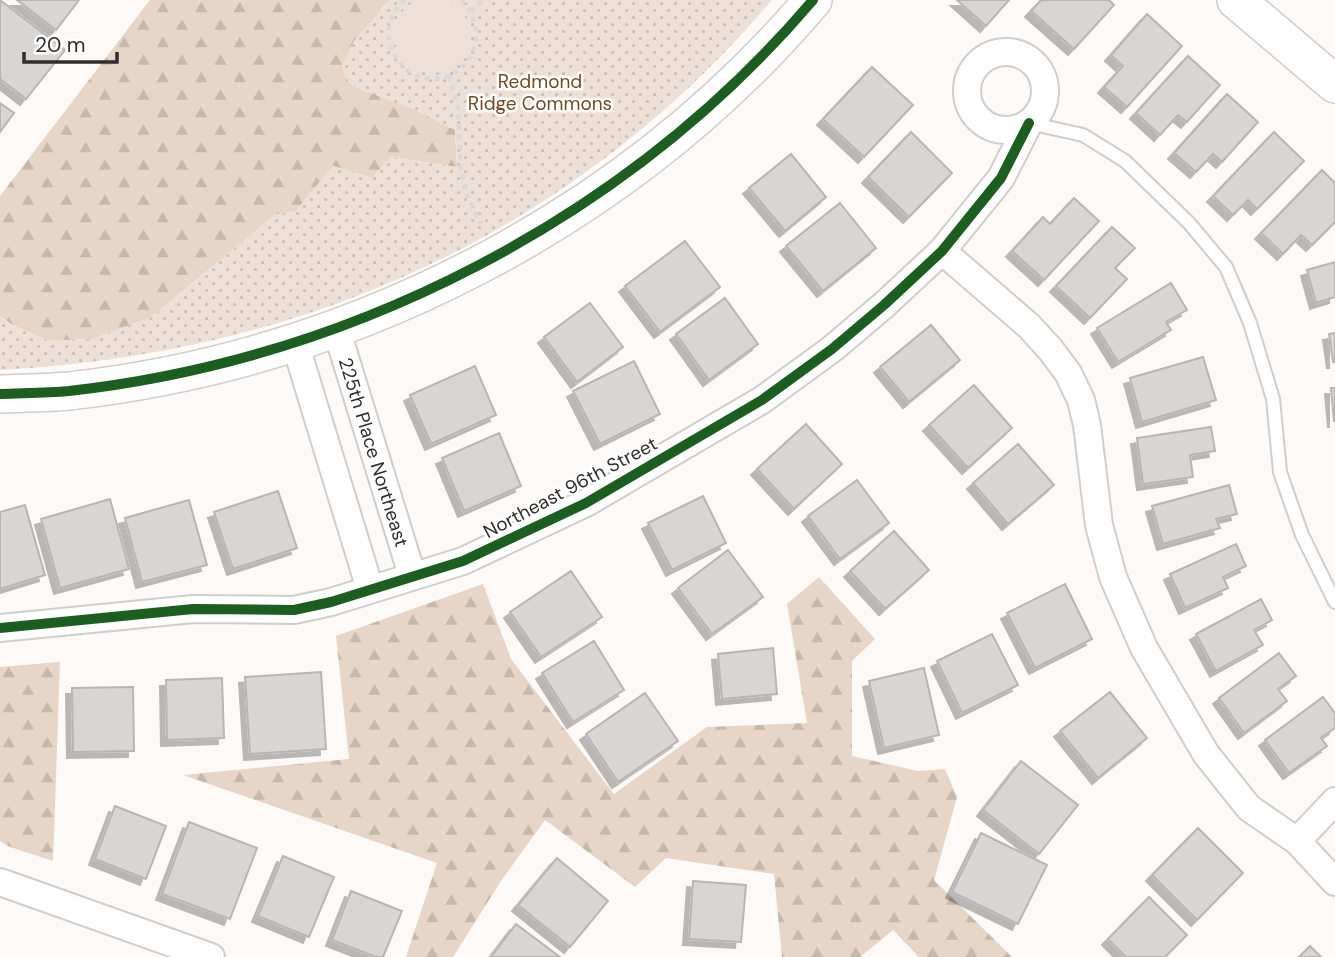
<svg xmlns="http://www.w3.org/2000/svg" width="1335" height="957" font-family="'DM Sans',sans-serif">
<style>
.forest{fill:url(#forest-firs)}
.park{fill:url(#park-dots)}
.garden{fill:#ede1d7}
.building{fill:#d8d5d3;stroke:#b8b6b5;stroke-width:2;filter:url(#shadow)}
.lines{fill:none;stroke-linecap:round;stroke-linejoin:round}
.lane-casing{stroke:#d0cecc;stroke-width:16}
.street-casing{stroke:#d0cecc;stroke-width:30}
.secondary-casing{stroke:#d0cecc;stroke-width:40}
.path{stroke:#dad9d8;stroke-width:4.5;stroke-dasharray:5 5;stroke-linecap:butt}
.lane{stroke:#fffefe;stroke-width:12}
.street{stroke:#fffefe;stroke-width:26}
.secondary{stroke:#fffefe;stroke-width:37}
.cycleway-casing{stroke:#fff;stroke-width:15}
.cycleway{stroke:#1b5e20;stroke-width:10}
.labels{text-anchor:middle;stroke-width:5;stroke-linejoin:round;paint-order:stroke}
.park-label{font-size:19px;fill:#714923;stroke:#fff}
.street-label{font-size:19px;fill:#302e2d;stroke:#fff}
</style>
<defs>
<pattern id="forest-firs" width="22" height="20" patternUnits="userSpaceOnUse" patternTransform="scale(1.75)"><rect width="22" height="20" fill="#e7d6c7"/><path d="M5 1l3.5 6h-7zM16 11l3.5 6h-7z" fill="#c6b8ab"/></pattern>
<pattern id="park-dots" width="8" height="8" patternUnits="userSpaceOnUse" patternTransform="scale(1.75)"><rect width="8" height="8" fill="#ede1d7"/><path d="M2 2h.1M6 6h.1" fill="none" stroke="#ccc1b9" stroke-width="1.8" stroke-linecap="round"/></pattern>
<filter id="shadow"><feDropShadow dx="-6" dy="6" stdDeviation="0" flood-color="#0004"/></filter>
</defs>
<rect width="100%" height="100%" fill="#fcf9f6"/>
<path class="forest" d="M150,0H390L381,9L418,111L455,130L457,167L391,157L372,178L333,166L296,211L275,215L150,318L92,339L48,341L11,324L0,316V196Z
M819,577L875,639L852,661V756L918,771L945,769L957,797L934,880L1012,957H919L893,930L860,957H782L774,874L666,858L635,887L545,820L501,881L453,957H406L437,863L183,775L349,759L336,636L483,584L511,659L614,794L707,727L807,723L787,604Z
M60,662L53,861L10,847L0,841V667Z"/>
<path class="park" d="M390,0H772C573,234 304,354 0,370V316L11,324L48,341L92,339L150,318L275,215L296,211L333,166L372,178L391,157L457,167L455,130L418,111L359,89L346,81L342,65L354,41Z"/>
<path class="garden" d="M394 35a38 38 0 1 1 76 0a38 38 0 1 1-76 0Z"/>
<path class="building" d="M0,0L65,50L26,99L0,79Z
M17,0H79L56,30Z
M957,0H1009L986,26Z
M1041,0H1109L1114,5L1074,49L1031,11Z
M1147,14L1182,46L1127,107L1104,87L1123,66L1111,55Z
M1188,56L1220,85L1187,122L1178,115L1160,135L1136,113Z
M872,67L913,105L864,157L823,119Z
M1227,94L1258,122L1222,162L1213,154L1196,172L1174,153Z
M0,103L14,113L0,132Z
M911,132L952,173L909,217L868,177Z
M1274,132L1304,161L1257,209L1248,200L1233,215L1213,196Z
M791,154L826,197L785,231L749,188Z
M1322,170L1335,183V222L1312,245L1301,235L1283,254L1261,233Z
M1074,198L1099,221L1044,280L1012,251L1043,217L1050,224Z
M840,203L876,248L823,291L786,246Z
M1112,227L1135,248L1115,268L1127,279L1090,318L1056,286Z
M685,241L720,287L660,332L625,286Z
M1335,262V297L1316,303L1307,270Z
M1171,283L1187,310L1166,322L1171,330L1118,362L1097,328Z
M725,298L758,344L709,380L676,334Z
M590,303L623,347L577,382L544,337Z
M931,325L960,360L909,402L880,367Z
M1335,333V362H1333L1329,334Z
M1203,357L1216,400L1142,422L1130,378Z
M634,361L660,414L600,444L573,391Z
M475,366L496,415L431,444L410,395Z
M974,385L1012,428L968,468L929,425Z
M1331,388H1335V421H1334Z
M806,424L842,464L794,509L757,469Z
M1211,427L1215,451L1190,455L1193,477L1143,484L1137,438Z
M499,433L521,486L464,511L442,458Z
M1018,444L1054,485L1008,524L973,483Z
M857,480L889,523L840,559L808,516Z
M1229,485L1237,514L1216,519L1220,528L1163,544L1152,506Z
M278,491L297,548L233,569L214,512Z
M703,496L726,543L672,570L648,523Z
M110,499L129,569L60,588L41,519Z
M189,500L207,565L142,582L125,518Z
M25,505L45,575L0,589V512Z
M894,531L929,570L885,609L850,571Z
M1236,544L1246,566L1223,577L1228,588L1185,608L1170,574Z
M728,550L763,597L712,634L678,588Z
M571,571L602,617L541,657L510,612Z
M1065,584L1092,639L1035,668L1007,613Z
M1261,599L1272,620L1254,630L1263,645L1216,671L1196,634Z
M992,634L1018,685L962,713L937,661Z
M594,641L624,690L573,722L542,673Z
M773,648L777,694L722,699L718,654Z
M1279,653L1296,676L1278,689L1287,701L1244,733L1219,698Z
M924,668L939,735L884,748L869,681Z
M321,672L326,749L250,754L245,677Z
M222,678L224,738L167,740L166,680Z
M133,687L134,751L73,752L72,688Z
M1110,692L1147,738L1098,778L1060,731Z
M645,693L678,741L618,782L586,734Z
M1323,697L1335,713V728L1321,738L1327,746L1289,773L1265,740Z
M1021,761L1078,805L1039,854L983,810Z
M115,806L166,826L146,879L95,859Z
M189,822L257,848L230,919L162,894Z
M1198,828L1243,873L1197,920L1152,875Z
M981,833L1047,865L1018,924L952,892Z
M283,856L334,877L309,937L258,916Z
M557,858L608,901L570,947L518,905Z
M693,881L746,885L741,942L689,939Z
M351,891L402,911L383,957H376L332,940Z
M1149,897L1187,935L1165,957H1126L1108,939Z
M516,924L560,957H491Z
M1310,946L1321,957H1299Z"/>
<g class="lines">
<defs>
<path id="lane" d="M1029,123L1083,135L1125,161L1189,223L1226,267L1250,323L1273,399L1280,472L1302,535L1335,602"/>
<path id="street" d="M967 91a39 39 0 1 1 78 0a39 39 0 1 1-78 0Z
M942,251L1029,326L1050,349L1068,373L1081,400L1087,425L1099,525L1113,577L1144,648L1206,754L1249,808L1297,841L1335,882
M336,328L412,575
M295,343L370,589
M0,628L193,609L294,610L331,602L463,561L586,503L762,400L832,349L884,305L942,251L1001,178L1029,123
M1297,841L1335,801
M0,882L211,957"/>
<path id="secondary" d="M1236,0L1335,84
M0,394C23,393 46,393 69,391C353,359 627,219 813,0"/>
</defs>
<use href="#lane" class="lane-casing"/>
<use href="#street" class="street-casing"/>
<use href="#secondary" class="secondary-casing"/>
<path class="path" d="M405,0C394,9 387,24 389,38C392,66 421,87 448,76C481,63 484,22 461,0
M471,12L483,0
M449,76L458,109L461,169L466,193L481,224"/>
<use href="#lane" class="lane"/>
<use href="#street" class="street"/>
<use href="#secondary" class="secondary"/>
<defs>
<path id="cycleway" d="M0,394C23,393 46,393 69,391C353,359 627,219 813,0
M0,628L193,609L294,610L331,602L463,561L586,503L762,400L832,349L884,305L942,251L1001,178L1029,123"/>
</defs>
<use href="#cycleway" class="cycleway-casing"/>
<use href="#cycleway" class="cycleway"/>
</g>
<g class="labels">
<g class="park-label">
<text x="540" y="88">Redmond<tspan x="540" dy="22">Ridge Commons</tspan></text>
</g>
<g class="street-label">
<text transform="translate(374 452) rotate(73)" y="7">225th Place Northeast</text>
<text transform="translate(570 487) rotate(-28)" y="7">Northeast 96th Street</text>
</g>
</g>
<path d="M24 52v10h93v-10" fill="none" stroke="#302e2d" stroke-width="3.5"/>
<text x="35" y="52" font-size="21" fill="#302e2d" stroke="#ffffff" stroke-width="5" paint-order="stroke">20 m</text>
</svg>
